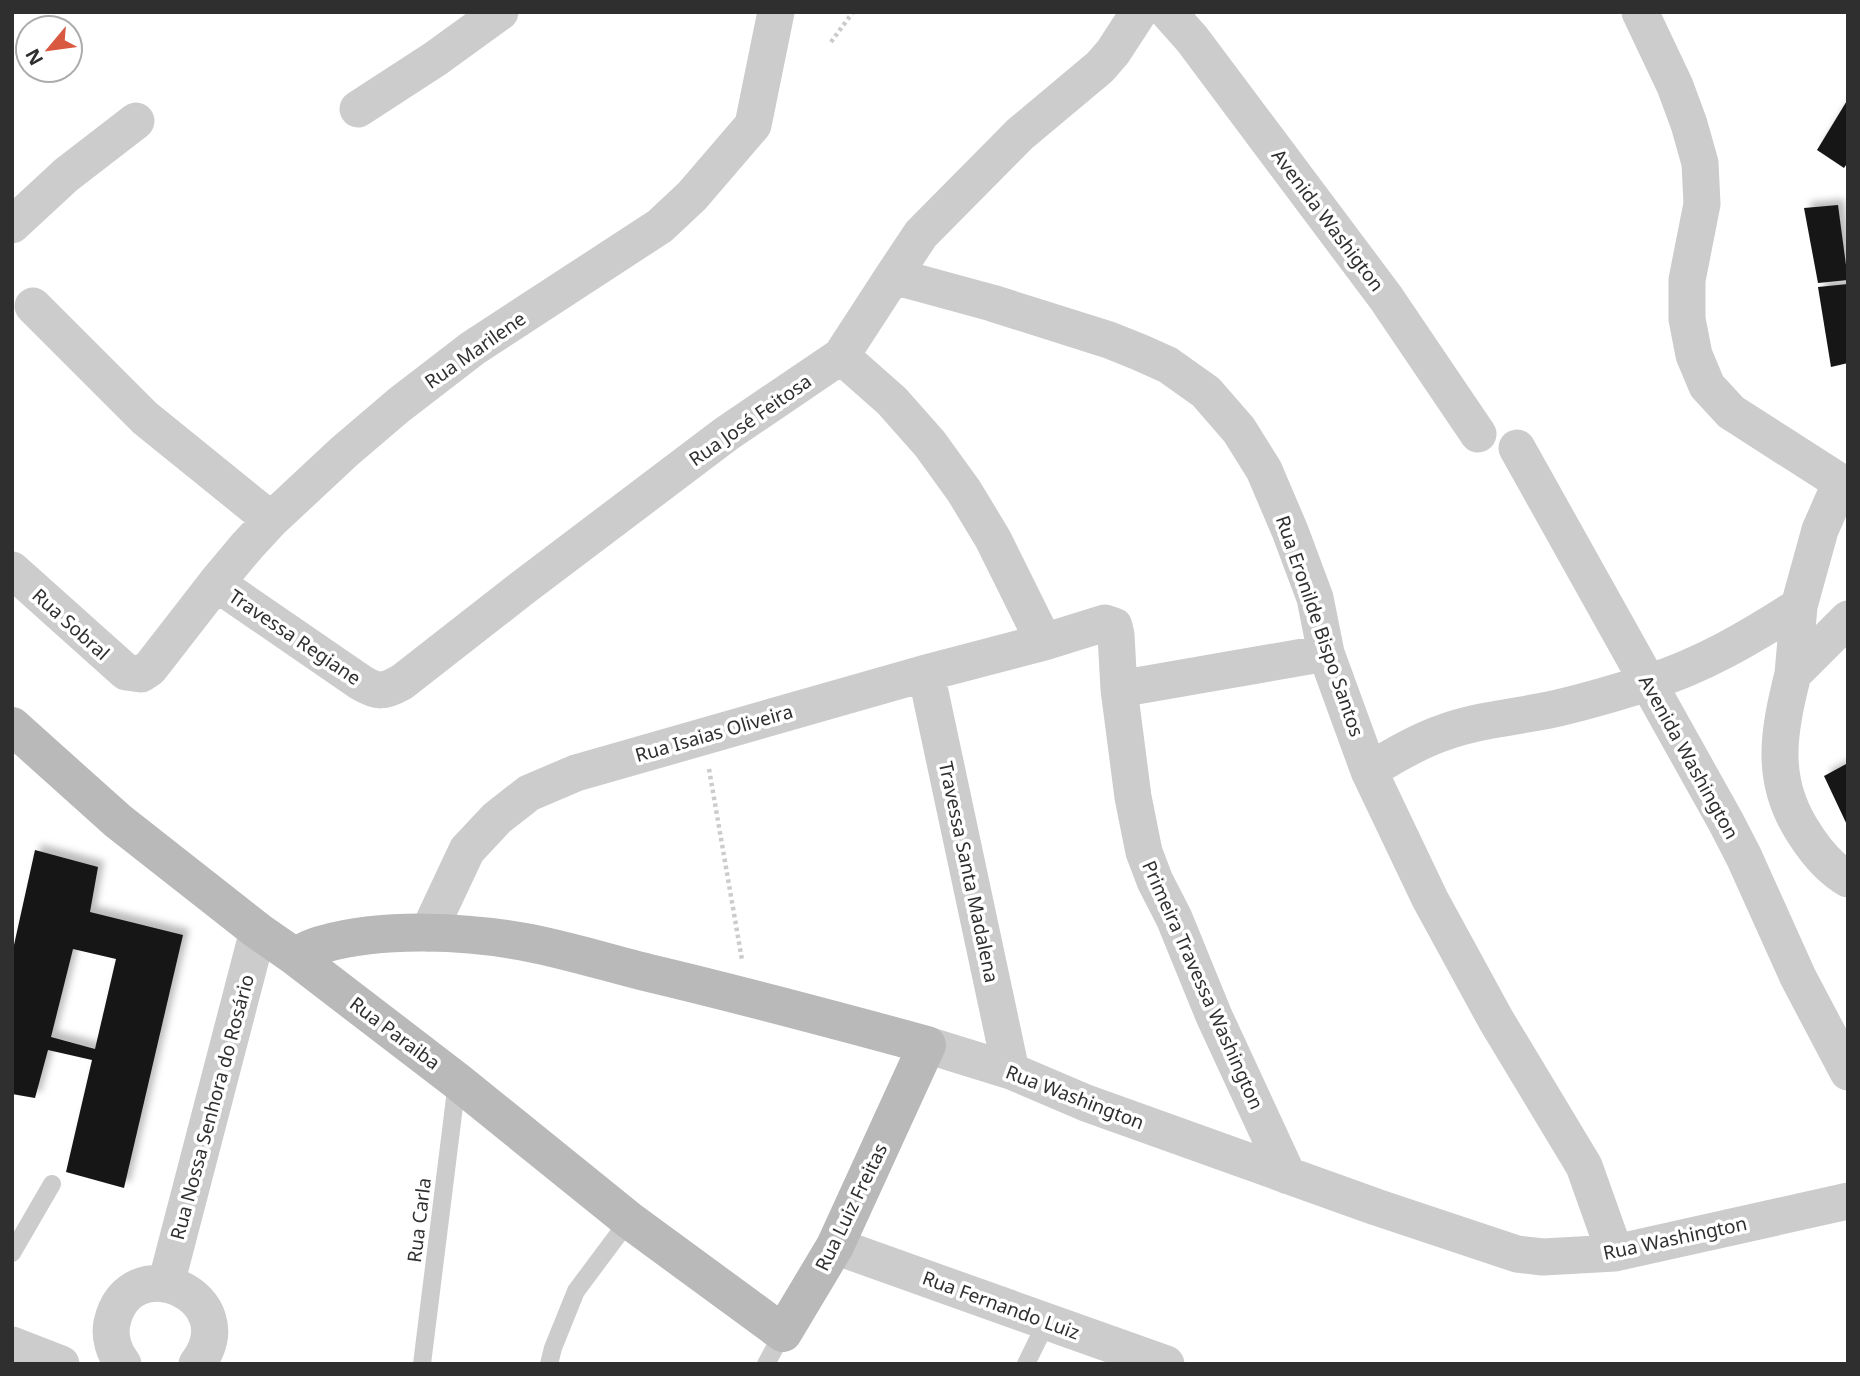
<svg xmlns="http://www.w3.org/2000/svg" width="1860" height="1376" font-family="'Noto Sans',sans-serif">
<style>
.building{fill:#161616;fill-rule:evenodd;filter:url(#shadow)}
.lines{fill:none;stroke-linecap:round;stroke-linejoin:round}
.path{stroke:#ccc;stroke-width:4.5;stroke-dasharray:3.5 3.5;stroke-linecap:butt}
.lane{stroke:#ccc;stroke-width:18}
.street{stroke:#ccc;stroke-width:37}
.secondary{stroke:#b9b9b9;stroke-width:38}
.labels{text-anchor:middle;stroke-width:7;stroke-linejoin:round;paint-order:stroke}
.street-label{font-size:19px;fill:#2f2f2f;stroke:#fff}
</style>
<defs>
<filter id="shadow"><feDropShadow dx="6" dy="-6" stdDeviation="3.5" flood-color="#0004"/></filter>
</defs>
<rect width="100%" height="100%" fill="#fff"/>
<path class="building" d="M1848,99V162L1844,168L1817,150Z
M1838,205L1848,280L1818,283L1804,208Z
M1848,284V363L1831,367L1818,287Z
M1848,763V827L1824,776Z
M35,850L98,867L90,912L183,935L124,1188L66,1172L92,1060L48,1050L35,1098L12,1094V954ZM73,949L116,959L95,1049L51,1037Z"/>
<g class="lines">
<path class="path" d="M831,42L853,12
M709,769L742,960"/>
<path class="lane" d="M12,1253L52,1184
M422,1364L457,1082
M549,1364L553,1348L576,1291L629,1220
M766,1364L783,1333
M1026,1364L1047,1321"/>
<path class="street" d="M1168,12L1192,39L1386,298L1478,434
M1640,12L1675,86L1689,124L1700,163L1702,204L1687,280V319L1694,355L1707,386L1731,412L1848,487
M358,109L435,59L500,12
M12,225L66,175L136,121
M893,276L921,234L1020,134L1100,67L1113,52L1139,12
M33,306L145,418L271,520
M841,356L892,401L930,444L964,491L993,539L1044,642
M1517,448L1726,822L1744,857L1798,977L1848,1072
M1841,482L1820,530L1799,606L1793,674L1848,619
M12,570L126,672L141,674L150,668L216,583L247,546L271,520L345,451L399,405L473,348L660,226L692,196L753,125L776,12
M216,583L360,682C378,693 384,692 402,682L521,589L726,434L841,356L893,276L992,303L1109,340L1139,352L1168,365L1206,392L1239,430L1264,470L1290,531L1315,598L1326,653L1369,771L1430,899L1496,1020L1584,1166L1615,1253
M926,673L1011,1071
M1793,674C1778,734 1769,782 1806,836C1817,853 1831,869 1848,879
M1119,689L1326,653
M1369,771C1394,755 1418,741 1445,732C1479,720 1514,717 1549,710C1582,703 1615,693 1647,683C1702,666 1751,637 1799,606
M428,933L467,850L497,818L529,793L576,773L926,673L1044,642L1105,623L1114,626L1116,635L1119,689L1133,797L1144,852L1155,881L1174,918L1214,1016L1288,1176
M927,1045L1011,1071L1086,1103L1376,1207L1517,1254L1543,1257L1615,1253L1848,1201
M835,1246L1166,1364
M166,1284L258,931
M12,1345L61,1364
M123,1364C114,1353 109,1337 112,1323C129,1244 248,1297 197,1364"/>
<path class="secondary" d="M12,726L118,821L258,931L294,956L457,1081L629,1220L783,1333L835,1246L927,1045C835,1020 742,995 649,973C609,963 570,951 530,943C468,931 384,927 324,944C313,946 304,952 294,956"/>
</g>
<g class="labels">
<g class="street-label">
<text transform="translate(1328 220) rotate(53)" y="7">Avenida Washigton</text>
<text transform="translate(475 350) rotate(-35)" y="7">Rua Marilene</text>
<text transform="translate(750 420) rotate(-35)" y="7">Rua José Feitosa</text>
<text transform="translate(71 624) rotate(42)" y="7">Rua Sobral</text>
<text transform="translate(1320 626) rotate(71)" y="7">Rua Eronilde Bispo Santos</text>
<text transform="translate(295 637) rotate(34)" y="7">Travessa Regiane</text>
<text transform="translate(714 733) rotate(-16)" y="7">Rua Isaias Oliveira</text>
<text transform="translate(1689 757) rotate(61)" y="7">Avenida Washington</text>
<text transform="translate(969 872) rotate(78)" y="7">Travessa Santa Madalena</text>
<text transform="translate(1203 985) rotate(66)" y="7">Primeira Travessa Washington</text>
<text transform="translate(395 1033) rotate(37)" y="7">Rua Paraiba</text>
<text transform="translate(1075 1097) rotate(21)" y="7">Rua Washington</text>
<text transform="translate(212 1107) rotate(-75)" y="7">Rua Nossa Senhora do Rosário</text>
<text transform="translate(851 1207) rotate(-64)" y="7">Rua Luiz Freitas</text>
<text transform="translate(419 1220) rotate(-83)" y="7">Rua Carla</text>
<text transform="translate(1675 1238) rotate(-12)" y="7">Rua Washington</text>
<text transform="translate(1001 1305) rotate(20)" y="7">Rua Fernando Luiz</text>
</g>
</g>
<rect width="1860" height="1376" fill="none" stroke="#2f2f2f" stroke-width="28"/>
<g transform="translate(49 49) rotate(241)"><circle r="33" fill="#ffffff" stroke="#acacac" stroke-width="2"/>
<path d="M0-5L12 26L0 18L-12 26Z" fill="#d85840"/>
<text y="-10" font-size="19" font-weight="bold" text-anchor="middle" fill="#2f2f2f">N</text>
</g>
</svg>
